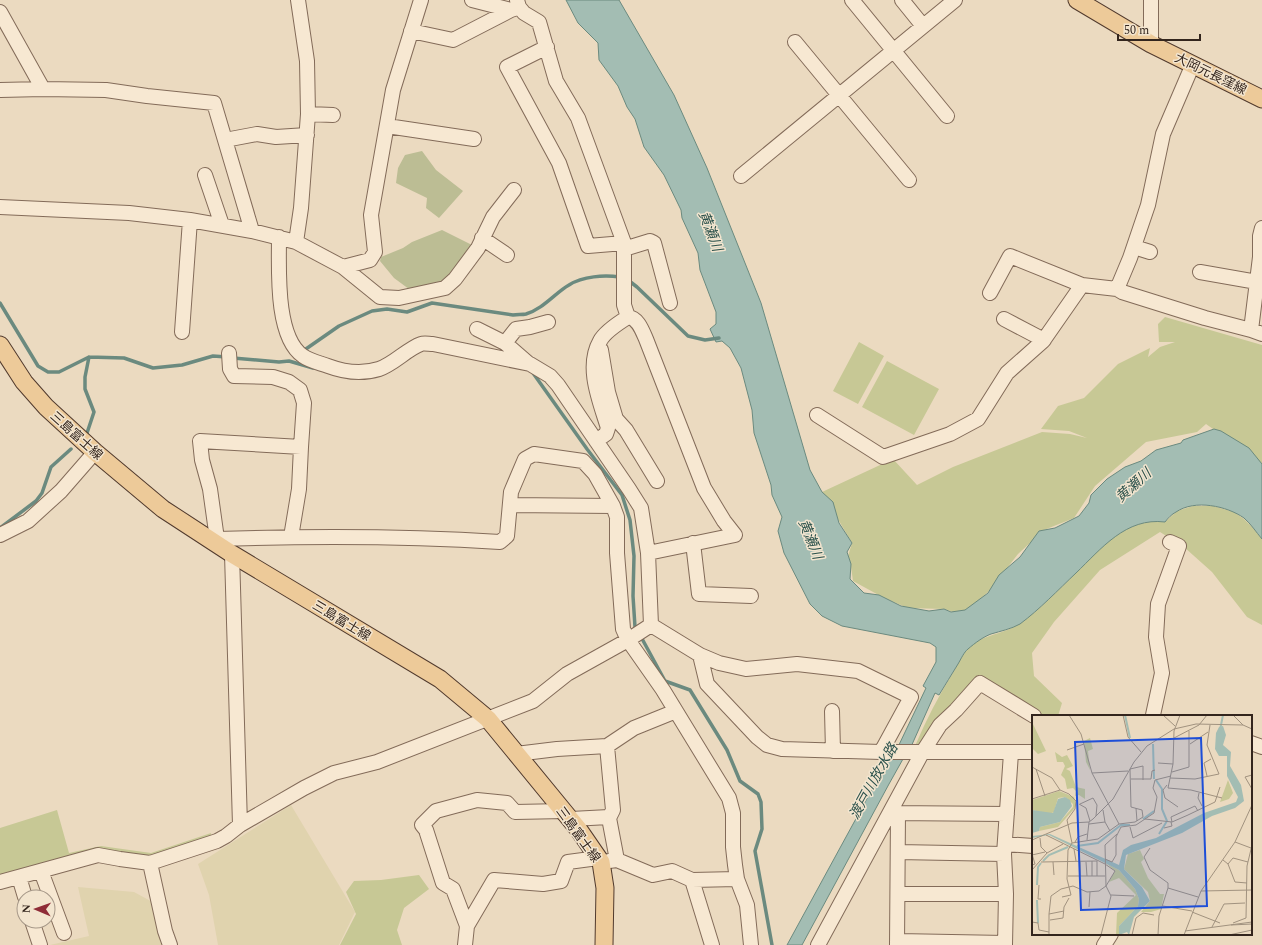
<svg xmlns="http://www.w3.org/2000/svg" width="1262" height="945" font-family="Spectral,'Noto Sans JP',serif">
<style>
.farmland{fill:#e0d3ae}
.green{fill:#c7c895}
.cemetery{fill:#bcbd94}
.water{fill:#a3bdb3;stroke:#6b8a7f}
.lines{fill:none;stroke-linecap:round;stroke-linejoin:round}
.stream{stroke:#6b8a7f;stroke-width:3.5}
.minor-casing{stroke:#836b59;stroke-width:16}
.major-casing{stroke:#513a2d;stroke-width:19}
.minor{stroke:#f7e8d2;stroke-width:14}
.major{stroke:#edca99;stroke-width:17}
.labels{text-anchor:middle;stroke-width:3;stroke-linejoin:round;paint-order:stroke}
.street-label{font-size:13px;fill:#33251d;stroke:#f3e5cf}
.water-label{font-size:14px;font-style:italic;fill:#2c524c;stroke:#f3e5cf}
.inset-river{fill:none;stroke:#a3bdb3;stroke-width:2}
.inset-road{fill:none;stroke:#a1927f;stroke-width:1}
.view{fill:#1d4ed8;fill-opacity:0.15;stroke:#1d4ed8;stroke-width:2}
.inset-edge{fill:none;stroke:#33251d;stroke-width:2}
</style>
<rect width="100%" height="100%" fill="#ebdac0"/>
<path class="farmland" d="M291,805L355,912L339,945H218L209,895L198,864Z
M78,887L134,892L158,905L170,945H50L89,936Z"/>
<path class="green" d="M1165,317L1262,345V464L1206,424L1197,432L1146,442L1095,486L1074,518L1044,530L1018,554L990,590L963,615L944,609L908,608L884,598L853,581L851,567L848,556L852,543L822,492L893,459L917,485L953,467L1042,432L1070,434L1087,438L1069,431L1041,429L1058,406L1084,398L1118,364L1150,348L1148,357L1160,347L1175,342H1159L1158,324Z
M859,342L884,356L858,404L833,391Z
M887,361L939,389L914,435L862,407Z
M1193,506H1213L1234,512L1244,519L1252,527L1262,539V625L1247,617L1212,572L1184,547L1160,532L1100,570L1054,622L1032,653L1034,676L1062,703L1058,716H1034L980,683L926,746H915C926,720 939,695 954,671C958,664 961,656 966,650C980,634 1004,635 1020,623C1041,609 1058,590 1076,573C1101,548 1126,517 1165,522L1177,511Z
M57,810L69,853L101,846L151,853L211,833L210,843L152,870L90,861L0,880V828Z
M419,875L429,889L404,908L397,930L402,945H340L356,914L346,892L354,881L381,880Z"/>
<path class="cemetery" d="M422,151L436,170L463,191L439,218L426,208L427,198L396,183L398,168L405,155Z
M442,230L474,246L450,277L438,285L413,292L394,278L380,261L381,257L403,248L412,242Z"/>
<path class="water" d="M566,0H619L674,95L707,168L761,303L810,470L822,492L833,502L839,523L852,543L847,552L851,564L850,579L864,593L879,595L901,606L929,611L944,609L951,612L965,610L988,593L999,575L1020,557L1039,531L1055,528L1079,516L1089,503L1091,495L1107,479L1125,467L1141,461L1156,450L1181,443L1183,440L1214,429L1221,431L1249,448L1262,464V539C1256,532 1251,524 1244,518C1227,506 1195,499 1176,512C1172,514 1168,518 1165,522C1126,517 1101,549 1076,573C1058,590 1040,609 1020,624C1011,629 1001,631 991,634C983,637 975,643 968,649C964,652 961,659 958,664C952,674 945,685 939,695L935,693L910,749L903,759L889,784L802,945H787L888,760L897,749L926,688L923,686L936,662V647L930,643L842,626L822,616L810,604L784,553L778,531L782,517L772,495L771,485L754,433L752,410L741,368L730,348L722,341L716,342L710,329L716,324V312L700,270L698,253L682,218L681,210L664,175L644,147L635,119L627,107L618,86L599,60L598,43L578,23Z"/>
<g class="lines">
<path class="stream" d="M628,280L637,287L688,336L705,340L719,338
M0,303L38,366L48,372H59L89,357L124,358L153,368L182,365L213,356L227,357
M303,351L339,326L372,311L387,309L407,312L432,303L513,315C517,314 522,315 526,314C543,309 555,293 569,285C583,276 604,275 620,277
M233,358L279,362L289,361L313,368
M533,373L587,449L622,495L630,520L634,556L633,596L635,627L637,630
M87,433L94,412L85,389V377L89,357
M0,528L36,501L42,493L51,467L71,449
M640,635L665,681L690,690L727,750L740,781L758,794L761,802L762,829L755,851L772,945"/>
<defs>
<path id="minor" d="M472,0L511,10L514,9
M517,0L519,7L524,13L539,22L556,81L578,118L624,243V305L628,317C620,322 604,333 600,341C585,367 600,402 608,428L606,434L596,441
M852,0L947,116
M902,0L923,26
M0,12L43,89
M411,31L453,40L511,10
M795,42L909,180
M1151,44V0
M547,47L507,67L559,163L588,246L624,243
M0,90L43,89L106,90L147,96L214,103L252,231
M308,114L333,115
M387,126L474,139
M225,140L257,134L276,137L307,135
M205,175L222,225
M741,176L955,0
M0,207L129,213L190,220L252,231L296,242L343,267L370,260L375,252L371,215L393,90L421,0
M279,237C279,268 275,337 303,356C310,361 320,363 328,366C344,372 363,374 379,369C394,364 407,349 421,344C424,343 429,344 433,344L530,364L550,376L558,385L629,489L641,508L648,553L651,625L700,655L719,663L746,669L797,664L858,671L911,697L881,752
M482,238L507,255
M296,242L301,208L308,114L307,61L298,0
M1134,247L1150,252
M624,249L650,241L654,243L670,303
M343,267L380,297L399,298L445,288L455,279L478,248L493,217L514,190
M1200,272L1257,282
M1117,289L1122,292L1205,318L1251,330L1262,334
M990,293L1010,256L1082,285
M628,317C638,318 642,330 646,339L704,488L724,521L735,535L648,553
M1004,319L1044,340
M477,329L505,343
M1251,330L1260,257V236L1262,228
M182,332L190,220
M597,348L601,350L608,392L616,419L626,430L657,481
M229,353L230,369L234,376L273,377L289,382L300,390L304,403L301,447L299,489L291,537
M528,363L505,343L516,329L530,327L548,322
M817,415L883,457L950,434L978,419L1007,373L1043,341L1082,285L1117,289L1130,258L1148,205L1163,134L1193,64
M510,505L613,506
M0,535L28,521L61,491L95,452
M217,539L210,489L202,460L200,441L301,447
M214,542L217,539C311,536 406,536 500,542L507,536L511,492L525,459L534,454L583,461L595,474L613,506L617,517V553L623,629L628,640L663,690L729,798L733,813V847L735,865L737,879L747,905L751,945
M693,543L699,594L751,596
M700,655L707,684L757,737L767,745L782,749L881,752H1033
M832,711L833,751
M1153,715L1162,673L1156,637L1158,604L1179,546L1170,542
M1251,743L1262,747
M516,754L557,749L607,746
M890,813L1007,814
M571,819L609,817
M240,825L304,788L334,773L377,762L533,701L567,674L628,640L651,625
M1005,844L1033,846
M898,852L1004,854
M617,860L609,818L613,810L607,746L634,728L676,711
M609,861L617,860L653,875L672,871L692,880L737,879
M150,863L165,931L170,945
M41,871L64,933
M19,877L25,897
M692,880L712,945
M0,882L98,855L120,859L150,863L217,841L226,836L240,825L232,554
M898,894H1006
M32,921L40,945
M467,926L453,889L443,883L426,830L422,825L436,811L477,800L507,803L515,812L564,811
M898,941L1005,943
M465,945L467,926L494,880L543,884L561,881L568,862L598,858
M818,945L922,753L940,725L956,710L980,683L1034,716
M897,945L898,813
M1005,945L1006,894L1004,854L1011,753
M1104,945L1111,934"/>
<path id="major" d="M1077,0L1151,44L1262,99
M0,345L24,382L46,407L95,452L163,509L232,554L440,679L488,719L579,830L601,862L605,888L604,945"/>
</defs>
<use href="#minor" class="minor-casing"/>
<use href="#major" class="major-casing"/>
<use href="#minor" class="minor"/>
<use href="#major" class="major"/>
</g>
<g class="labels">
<g class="street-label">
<text transform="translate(1211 73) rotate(26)" y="5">大岡元長窪線</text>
<text transform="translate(77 435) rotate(42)" y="5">三島富士線</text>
<text transform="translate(342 620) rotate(31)" y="5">三島富士線</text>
<text transform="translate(579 834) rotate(54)" y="5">三島富士線</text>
</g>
<g class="water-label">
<text transform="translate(711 231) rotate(69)" y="5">黄瀬川</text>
<text transform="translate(1133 485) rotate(-42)" y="5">黄瀬川</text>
<text transform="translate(811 539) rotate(68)" y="5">黄瀬川</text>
<text transform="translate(873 781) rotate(-61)" y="5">渡戸川放水路</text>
</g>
</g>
<g transform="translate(1032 715)">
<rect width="220" height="220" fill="#ebdac0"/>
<path d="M0,7L14,36L6,39L0,33ZM58,23L61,34L56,36L58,55L54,47L52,26ZM23,37L30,42L35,40L41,51L34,54L38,56L44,72L53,74V84L47,80L43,81L44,76L41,73L35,74L33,64L29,60L33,51L31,47H25ZM196,65L201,78L197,84L188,87ZM27,76L42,82L44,89L42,94L26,112L7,116L8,112L28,107L41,92V89L33,82L26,83L22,97L18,99L0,95V85ZM108,135L112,144L109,147L116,163L128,179H132L129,194L119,197H109L118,186L116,177L92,154L96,139ZM74,148L87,155L103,174L107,184L106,191L87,211V220H84L85,198L104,180L87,163L77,167L83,156Z" fill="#c7c895"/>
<path d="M191,11L194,20L191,30L199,37L198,51L209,70L212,86L203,93L180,101L150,118L94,140L92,154L110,172L118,186L102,202L97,220L95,217L87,220V211L106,191L107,184L103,174L87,155L17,120L0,123V121L18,119L87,150L91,135L99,130L124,123L172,98L204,87L206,82L195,61V41H187L183,34L184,18L187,12ZM33,82L38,85L40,91L28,107L8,112L7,116L0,118V95L21,98L26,84Z" fill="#a3bdb3"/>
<path class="inset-river" d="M93,0L98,23M188,15L191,0M121,29L122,64M124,65L130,74V94L135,106L127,119M111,104L122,96M45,131L66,128L89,110H98M11,146L17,140L36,132M5,170L6,152L9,148M5,185L6,208"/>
<path class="inset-road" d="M37,0L49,19L60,58L96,56M91,0L96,22L109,37M131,0L143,11M148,0L142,16L141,49L136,73L159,75L190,83M201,0L211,10M142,23L167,10L175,0M158,29L176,17M35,35L52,29M126,48L141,49M0,52L20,63L28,75M4,54L13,81M98,54L111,51V65M140,57L157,52V16M60,58L87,109M220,60L213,62L220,74M175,61L172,48L179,44M138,63L163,64L187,59L175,30L178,10M99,64H119L120,56L123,55M135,70L131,75L133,83L146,92M167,78L166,83L170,91M0,84L28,75L37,79L44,86L43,94L35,105L40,128L36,135L35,164L39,180L30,182M47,89L54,93L58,106M48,89L61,83L65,90L64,101M104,93L105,106M71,95L73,107M113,104L140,107L156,100L183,87L188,72M140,107L139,102L163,91L166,96M57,109L73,107L78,116M98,112L101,123L130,108M132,113L140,111L139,107M14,120L73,149L83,156L74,171L67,176L55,177L41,171L29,174L19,181L17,199M8,123L9,132L15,138M0,125L40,108L57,107L61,104L81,84L102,47L115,31L142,14L164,9L211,10L220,14M55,125L57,107M43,127L46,122L55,119M203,127L219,133M40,128L66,124L87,109L103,107L111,102L110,95L99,92L98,54M118,133L112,142L118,155L136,168V173L166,182M42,134L44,146M0,140L13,137M73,144L80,147L84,140V122L89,112L104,110L122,98L125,82L121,73L123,65L139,61M191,145L196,149L203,167L215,168M60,146V161M65,146V161M9,147L65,146M21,147L22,160M48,147V161M54,147L55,161M196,149L201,143L216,147M0,150L3,149L0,139M0,155L15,138L31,129M36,161H73M7,170L6,184H9M169,176L220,175M79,180L102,181M131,191L160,196M57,192L58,177M160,197L188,208M18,205L31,203L32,192L37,183M0,207L6,208L7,215L17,217V220M201,208L214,203L215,151L220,130M199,210L220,209M180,212L192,189L213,188M153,216L220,207M17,217V199L32,196M69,220L79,181L74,171L73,130L85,119M100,220L104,203L111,198L122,200M126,220L127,201L136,173M152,220L169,176L203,127L220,90M197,220L220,215"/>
<path class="view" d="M169,23L175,191L49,195L43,27Z"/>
<rect width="220" height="220" class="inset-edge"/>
</g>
<g transform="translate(36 909) rotate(272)"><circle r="19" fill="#f3e5cf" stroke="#a69888"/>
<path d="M0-3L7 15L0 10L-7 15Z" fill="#8f2c37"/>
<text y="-6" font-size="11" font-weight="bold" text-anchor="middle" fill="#33251d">N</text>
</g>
<path d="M1118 34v6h82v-6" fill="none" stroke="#33251d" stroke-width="2"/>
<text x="1124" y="34" font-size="12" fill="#33251d" stroke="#f3e5cf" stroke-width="3" paint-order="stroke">50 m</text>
</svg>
